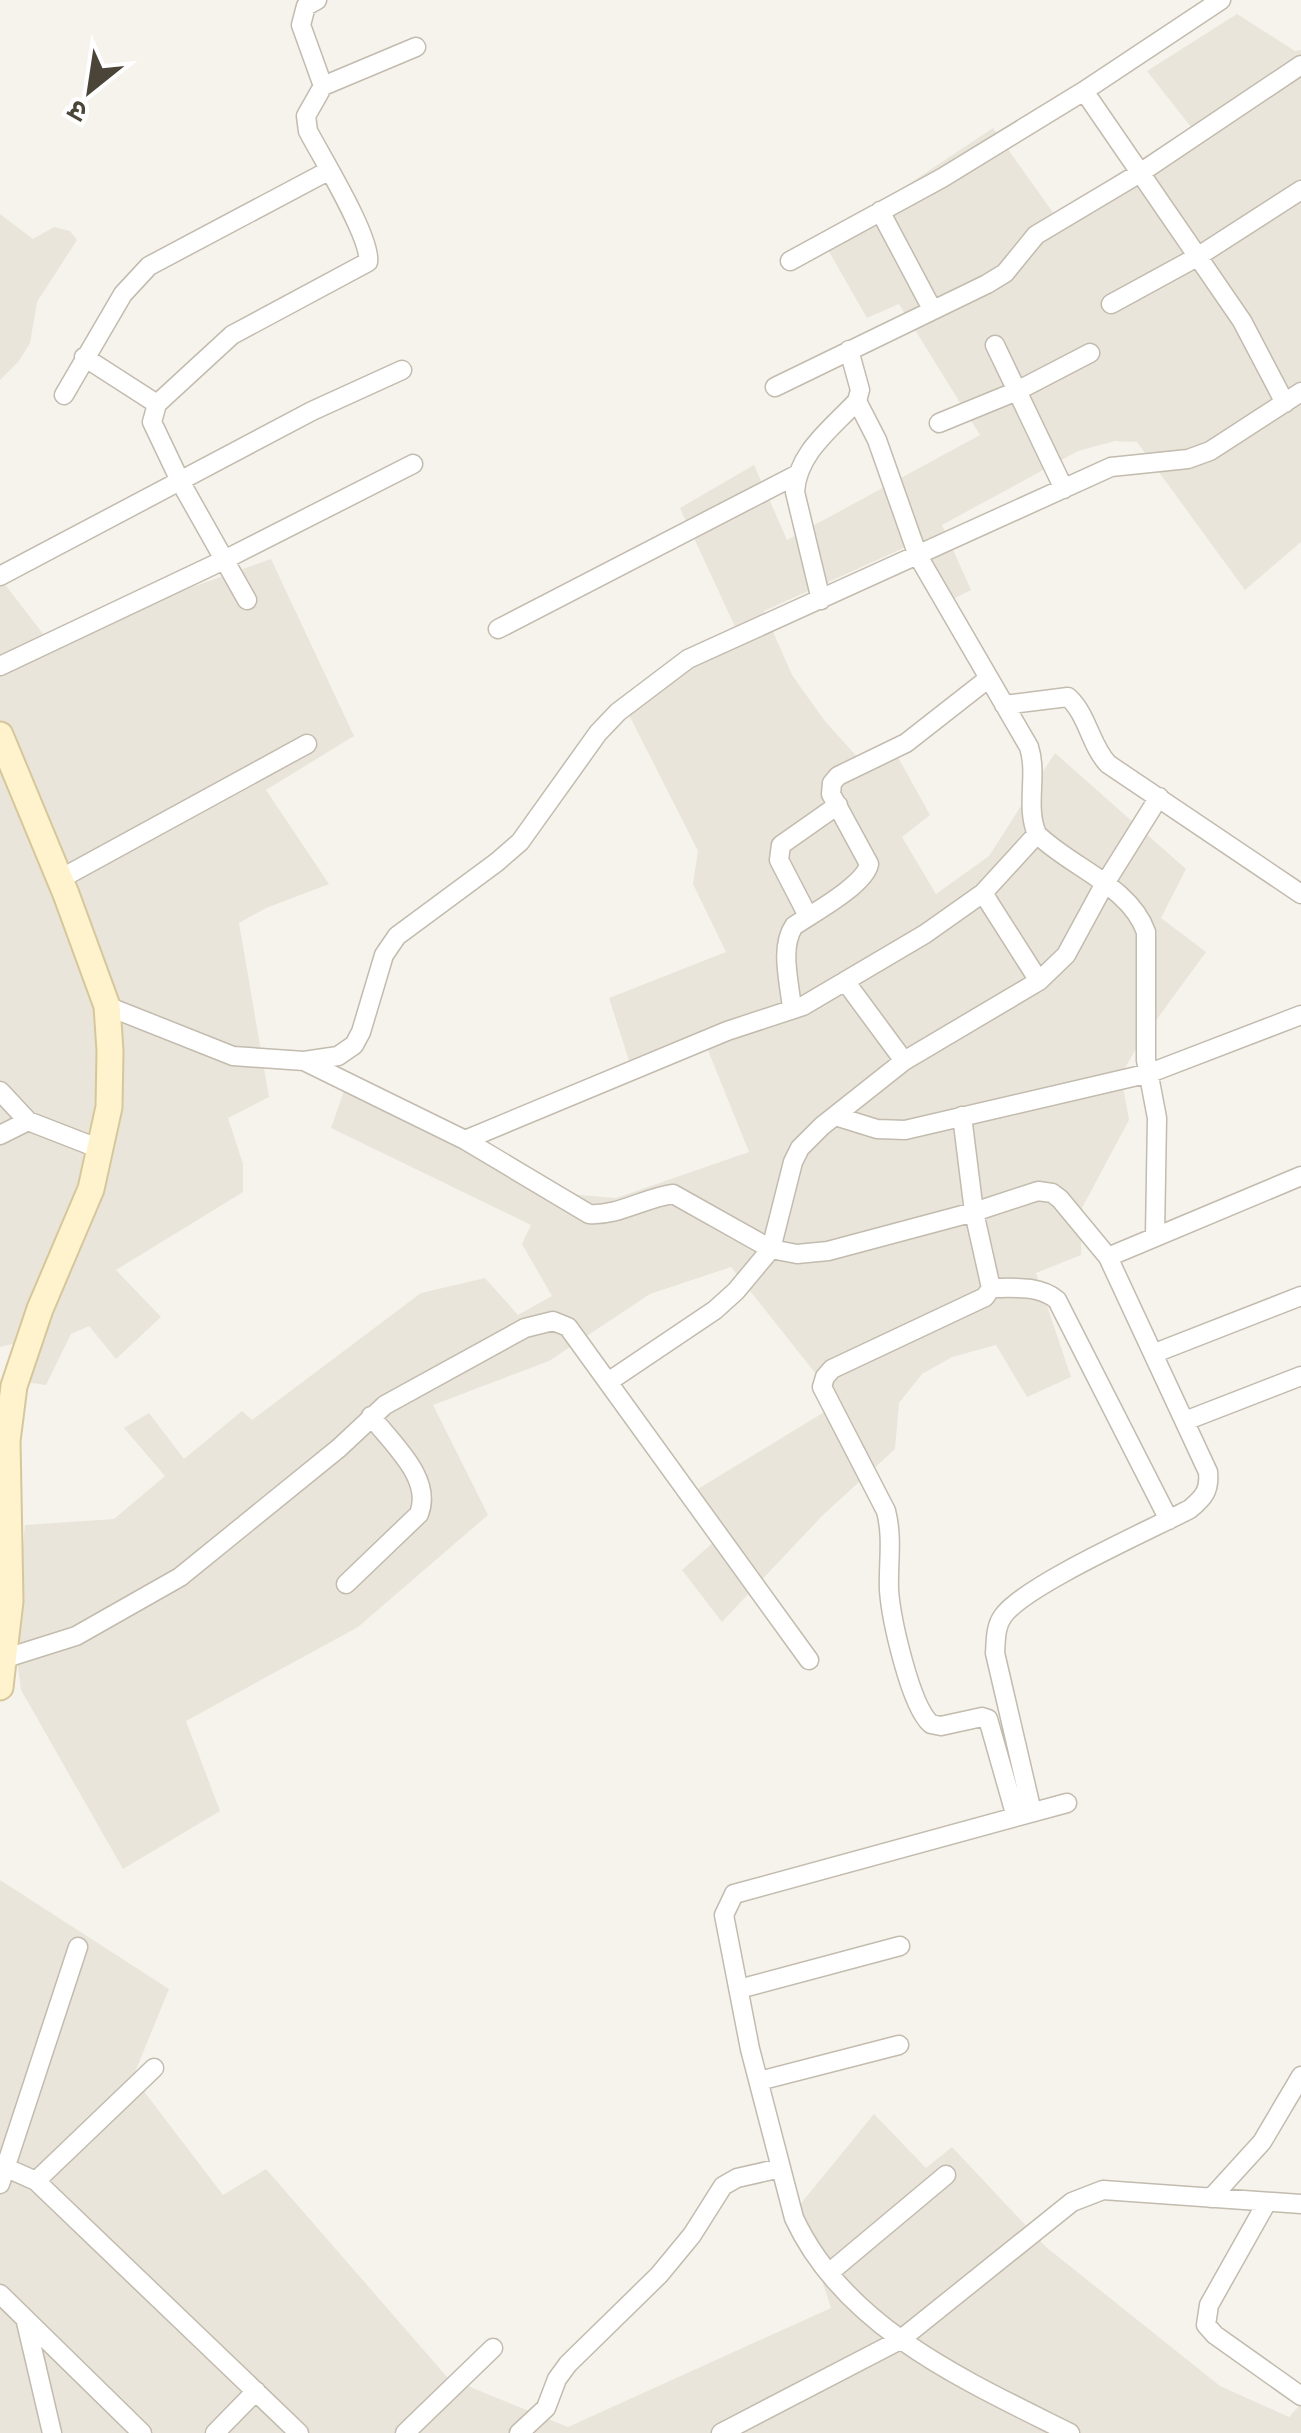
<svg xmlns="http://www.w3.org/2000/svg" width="1301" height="2433" font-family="Karla,'Noto Sans Devanagari',sans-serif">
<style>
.residential{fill:#eae5da}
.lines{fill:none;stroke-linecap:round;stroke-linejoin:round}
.street-casing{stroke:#c2bbae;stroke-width:21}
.secondary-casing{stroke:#d6c79b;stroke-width:29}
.street{stroke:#fff;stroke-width:18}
.secondary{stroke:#fff3cd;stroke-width:25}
</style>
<rect width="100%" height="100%" fill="#f6f3ec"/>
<path class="residential" d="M1237,14L1295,51L1301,50V542L1245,590L1137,442L1115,441L1078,451L942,525L971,590L947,602L917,542L764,611L792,675L824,720L860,760L894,750L930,815L902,837L936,894L989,856L1055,753L1186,869L1161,918L1206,952L1138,1045L1121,1075L1129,1120L1082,1208L1081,1255L1036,1273L1071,1377L1027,1397L996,1345L952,1357L922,1374L899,1403L895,1449L823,1515L722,1622L682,1570L716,1540L688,1495L839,1403L731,1267L650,1294L549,1361L433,1405L488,1515L358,1627L186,1721L220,1811L123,1869L21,1690L14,1638L25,1525L114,1519L165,1476L124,1428L149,1413L184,1459L242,1411L252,1420L421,1293L485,1278L518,1315L552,1296L522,1244L531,1225L331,1128L344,1091L579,1195L616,1198L749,1152L703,1038L631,1067L609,998L726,952L693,884L698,851L622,701L737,631L680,508L754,465L787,540L980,435L899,304L867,318L823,241L993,128L1054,214L1191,127L1147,71Z
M0,214L33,239L54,227L70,231L77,240L37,302L30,343L19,361L0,380Z
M271,559L354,736L266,790L329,884L266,908L239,923L269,1097L228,1118L243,1164V1192L116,1270L161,1317L116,1359L89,1326L71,1334L46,1385L24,1382L25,1341L0,1347V578L47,639Z
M0,1880L169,1989L133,2077L223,2195L266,2169L448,2378L568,2427L831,2308L798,2207L874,2114L926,2168L952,2147L1046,2247L1220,2386L1289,2417L1301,2404V2433H0Z"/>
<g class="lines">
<defs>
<path id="street" d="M323,86L416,47
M1084,91L1242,321L1285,403
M880,211L932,309
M790,261L942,178L1084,91L1221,0
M1111,304L1197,257L1301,190
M995,345L1064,489
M84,357L157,404
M775,387L987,284L1005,273L1036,235L1140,173L1301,65
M64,395L123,294L149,266L328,171
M857,401L877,440L918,556L1029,747C1038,775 1025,807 1037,834C1070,867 1130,886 1146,932V1060L1157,1118L1155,1235
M939,423L1017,391L1090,353
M0,576L312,411L402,370
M247,600L181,483L152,422L157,404L232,335L368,262C372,239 321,156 308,131L306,116L323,86L301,25L306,6L317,0
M821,600L795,492C797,453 832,428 857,401L860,390L849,350
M498,629L796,475
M0,666L224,560L413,464
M1004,705L1068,697C1088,715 1090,745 1108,764L1301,894
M60,879L307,744
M983,893L1039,981
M808,916L779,860L781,845L838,805
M845,981L904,1061
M107,1006L233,1056L304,1061L338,1056L354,1045L361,1032L384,955L397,936L497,862L520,842L598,733L618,712L688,659L1111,467L1188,459L1210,451L1301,392
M792,1009C790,984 779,948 794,926C813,913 865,885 869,864L831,794L832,783L838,776L906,743L989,678
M304,1061L465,1140L589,1214C618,1216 644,1198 673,1194L771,1249L797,1254L828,1251L974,1212L1038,1191L1052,1193L1060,1199L1108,1257L1208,1472C1210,1491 1203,1498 1190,1509C1150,1530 1025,1585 1003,1616C995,1627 996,1641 995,1653L1032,1812
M0,1091L28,1121L100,1149
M835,1116L877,1129L905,1130L1150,1073L1301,1015
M962,1116L974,1212L991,1288L985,1297L832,1369L825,1377L822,1387L886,1511C893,1538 888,1563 889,1590C891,1618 910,1706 931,1724L941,1726L982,1717L988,1719L1016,1817
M0,1135L28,1121
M465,1140L727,1031L803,1006L925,934L983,893L1037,834
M1108,1257L1301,1176
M991,1288C1013,1288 1039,1285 1057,1300L1169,1520
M1155,1353L1301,1296
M608,1382L715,1310L736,1291L771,1249L793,1162L800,1148L822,1126L904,1061L1039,981L1066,955L1104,885L1159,797
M1185,1421L1301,1376
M346,1584L419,1514C433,1478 392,1444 371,1416
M3,1659L76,1636L180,1577L339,1448L385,1405L525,1328L553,1321L568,1327L809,1660
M1067,1803L734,1894L724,1915L750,2049L794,2218C845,2328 966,2381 1070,2433
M739,1989L900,1946
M759,2081L899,2045
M0,2165L36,2181L299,2433
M36,2181L154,2068
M0,2184L78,1947
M1211,2198L1262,2142L1301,2076
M1267,2202L1209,2305L1206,2325L1215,2335L1301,2396
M830,2272L946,2175
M0,2294L142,2433
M26,2322L52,2433
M215,2433L256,2391
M405,2433L493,2348
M519,2433L546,2408L557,2379L568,2364L659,2275L692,2235L723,2186L737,2178L781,2168
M721,2433L900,2340L1072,2202L1103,2190L1301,2204"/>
<path id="secondary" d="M0,735L66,894L107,1006L110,1051L109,1107L91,1189L40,1309L14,1386L7,1441L10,1601L0,1687"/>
</defs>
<use href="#street" class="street-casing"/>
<use href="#secondary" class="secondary-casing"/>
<use href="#street" class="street"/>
<use href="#secondary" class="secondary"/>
</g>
<g transform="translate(90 90) rotate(210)" stroke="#ffffff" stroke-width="8" paint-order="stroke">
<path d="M0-8L18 38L0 25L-18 38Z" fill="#4b4439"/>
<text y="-15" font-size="28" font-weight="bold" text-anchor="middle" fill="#4b4439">उ</text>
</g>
</svg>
